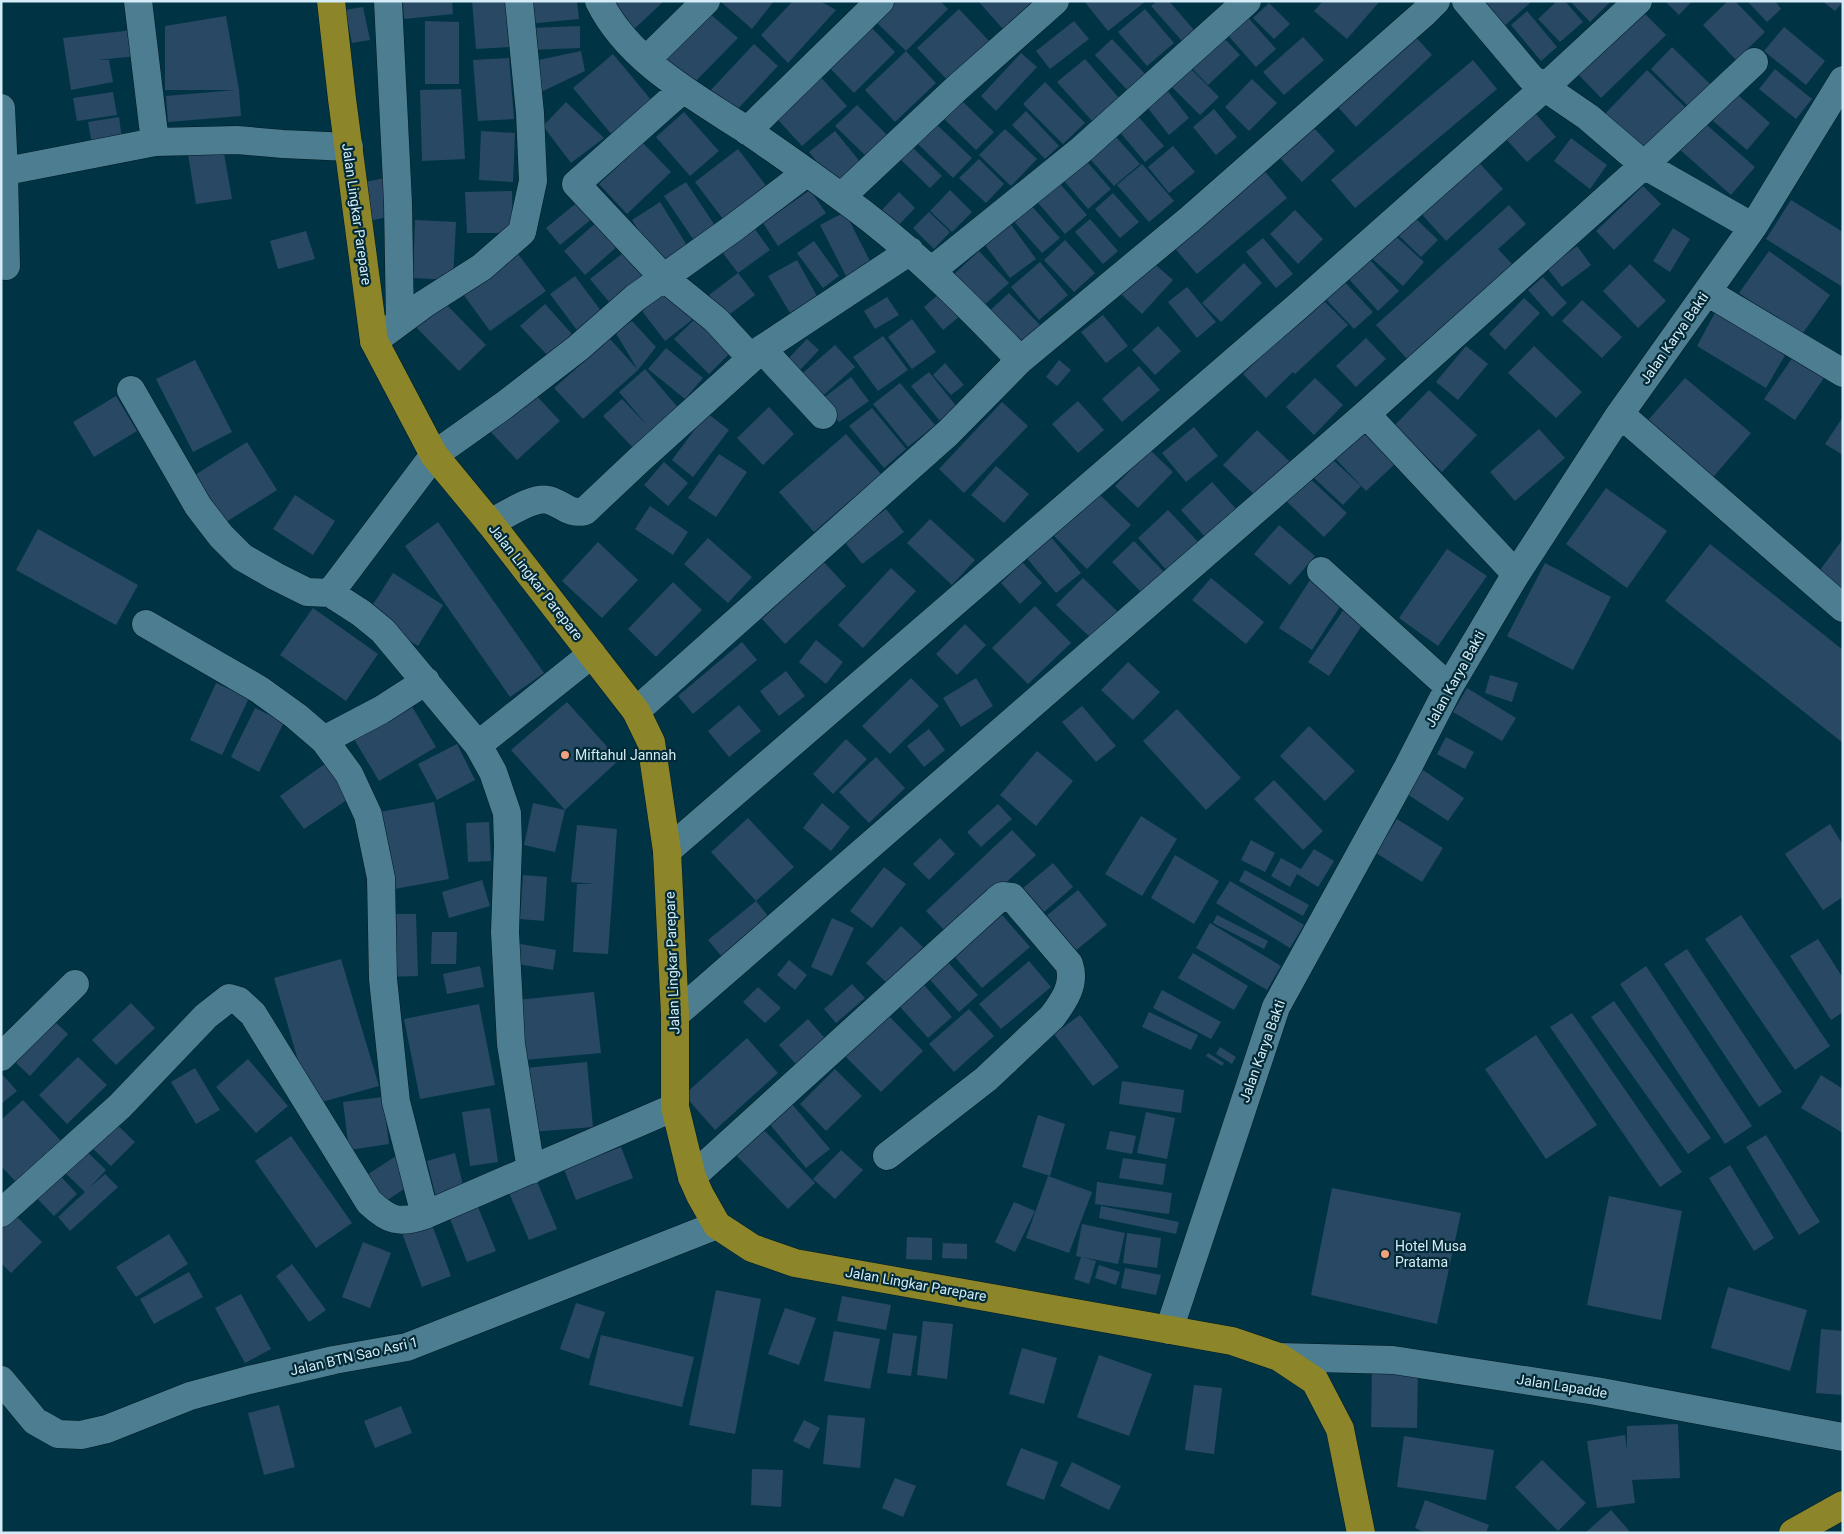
<svg xmlns="http://www.w3.org/2000/svg" width="1844" height="1534" font-family="Roboto,sans-serif">
<style>
.building{fill:#284863}
.lines{fill:none;stroke-linecap:round;stroke-linejoin:round}
.minor-casing{stroke:#021a23;stroke-width:29}
.highway-casing{stroke:#021a23;stroke-width:29}
.minor{stroke:#4d7d90;stroke-width:28}
.highway{stroke:#8c8529;stroke-width:28}
.poi-dot{fill:#f1a17c;stroke:#022936;stroke-width:2}
.labels{text-anchor:middle;stroke-width:4.5;stroke-linejoin:round;paint-order:stroke}
.street-label{font-size:14px;fill:#d4ecf7;stroke:#022936}
.poi-label{font-size:14px;fill:#d4ecf7;stroke:#022936;text-anchor:start}
</style>
<rect width="100%" height="100%" fill="#003445"/>
<path class="building" d="M403,1H452L453,14L404,19Z
M472,1H509L512,47L476,49Z
M526,1H577L579,19L528,24Z
M610,1H664L632,31Z
M720,1H774L752,29Z
M793,1H820L836,10L788,63L761,35Z
M888,1H940L948,9L906,51L871,17Z
M978,1H1033L1003,29Z
M1084,1H1146L1108,31Z
M1157,1H1169L1194,30L1182,41L1151,6Z
M1323,1H1380L1347,39L1314,11Z
M1479,1H1532L1502,28Z
M1557,1H1565L1583,22L1560,42L1538,19Z
M1570,1H1611L1590,22Z
M1665,1H1692L1679,15Z
M1728,1H1735L1765,32L1736,60L1703,25Z
M1747,1H1775L1781,9L1767,22Z
M1822,1H1843V2L1835,11Z
M1269,3L1290,24L1274,39L1253,18Z
M363,7L370,40L352,43L345,10Z
M1639,8L1666,35L1601,98L1575,71Z
M959,9L991,43L949,82L917,48Z
M1145,9L1174,43L1147,66L1118,32Z
M1527,11L1557,47L1541,61L1511,25Z
M709,13L738,38L687,90L660,62Z
M1245,14L1276,49L1256,67L1225,32Z
M226,16L239,90L241,116L168,122L166,96L235,90H165V26Z
M425,21L459,22V84H425Z
M1074,21L1089,39L1050,69L1036,51Z
M867,23L895,52L854,93L825,63Z
M580,26V48L529,50V28Z
M1784,27L1825,61L1806,85L1764,51Z
M133,30L137,56L98,60H109L113,82L71,90L63,38Z
M1413,34L1432,55L1356,127L1337,106Z
M1222,36L1240,55L1208,85L1190,66Z
M1303,37L1324,60L1284,95L1263,72Z
M1112,39L1146,75L1128,91L1095,55Z
M754,44L778,66L732,115L708,93Z
M1672,47L1710,84L1688,106L1651,69Z
M581,51L585,71L537,94L529,62Z
M906,51L936,83L895,122L865,90Z
M1021,53L1037,67L996,111L981,96Z
M613,54L652,101L612,135L573,88Z
M509,58L514,119L478,121L473,60Z
M1085,59L1119,98L1092,121L1057,82Z
M1473,60L1497,89L1355,208L1331,180Z
M1190,68L1219,97L1200,115L1171,86Z
M1775,69L1812,99L1796,119L1759,89Z
M1647,70L1688,110L1642,159L1600,119Z
M815,71L847,106L802,146L770,111Z
M1252,79L1277,103L1249,131L1225,107Z
M1045,82L1085,123L1063,144L1023,104Z
M1730,88L1770,123L1747,150L1706,115Z
M461,89L465,159L422,161L420,90Z
M1167,90L1189,118L1169,135L1147,107Z
M113,92L117,115L77,121L73,98Z
M960,99L994,132L976,150L942,117Z
M566,102L604,138L571,163L543,126Z
M857,105L889,137L868,158L835,126Z
M1214,109L1237,137L1216,155L1193,127Z
M1026,111L1059,146L1045,159L1012,125Z
M684,112L719,151L690,176L656,137Z
M1535,113L1556,137L1527,162L1506,139Z
M1136,114L1164,146L1145,162L1118,130Z
M119,117L122,139L92,144L88,122Z
M1701,120L1755,167L1731,195L1677,147Z
M935,123L972,158L953,178L916,142Z
M1313,127L1335,151L1302,182L1279,157Z
M1005,129L1037,159L1011,186L979,155Z
M1109,129L1140,164L1114,186L1083,151Z
M481,131L515,133L513,182L479,180Z
M835,131L861,163L835,184L809,152Z
M1571,138L1607,165L1590,189L1554,161Z
M222,142L232,199L196,204L187,148Z
M643,143L671,172L627,214L599,184Z
M908,143L942,176L930,188L896,155Z
M1173,146L1195,172L1169,193L1148,167Z
M738,149L767,187L723,219L695,182Z
M1082,156L1111,189L1088,209L1060,176Z
M1474,157L1503,189L1446,241L1417,209Z
M979,159L1004,184L986,203L959,178Z
M1142,164L1174,201L1149,222L1117,185Z
M1263,169L1287,198L1197,274L1172,245Z
M389,177L397,215L369,221L361,183Z
M1055,178L1087,215L1065,234L1033,197Z
M686,182L716,227L695,242L664,196Z
M1643,186L1661,204L1614,250L1596,231Z
M810,190L826,213L778,246L763,223Z
M950,190L972,212L952,232L930,211Z
M512,191L513,233H467L465,192Z
M899,192L915,208L893,231L877,215Z
M1113,193L1139,222L1120,238L1095,209Z
M580,200L594,217L560,245L546,228Z
M1791,200L1843,232V282L1841,286L1766,239Z
M660,202L688,247L660,264L632,220Z
M1029,203L1060,238L1042,253L1011,218Z
M1509,205L1526,224L1498,249L1513,265L1408,360L1376,325Z
M1295,210L1323,239L1298,264L1270,234Z
M845,212L872,265L847,278L820,225Z
M929,212L950,232L934,249L913,228Z
M1410,213L1438,240L1421,257L1393,230Z
M1090,219L1118,251L1103,264L1075,232Z
M415,220L456,222L453,280L413,278Z
M599,220L620,244L585,275L564,251Z
M1009,222L1036,259L1010,278L982,241Z
M752,225L770,250L738,273L719,248Z
M1673,228L1690,239L1670,272L1653,261Z
M306,231L315,259L278,269L270,241Z
M1390,231L1424,262L1403,286L1368,255Z
M1263,238L1293,274L1276,288L1246,252Z
M1065,240L1095,273L1074,292L1044,260Z
M814,241L839,276L823,288L797,253Z
M1577,246L1591,265L1562,287L1547,268Z
M979,251L1009,283L982,307L953,275Z
M1769,251L1830,295L1800,337L1739,293Z
M623,253L643,277L610,303L590,279Z
M518,254L546,291L490,331L463,294Z
M1149,259L1173,280L1142,314L1119,292Z
M1369,259L1399,291L1378,311L1348,278Z
M797,260L818,298L790,313L768,276Z
M1040,262L1068,295L1039,320L1011,287Z
M1244,263L1262,283L1221,322L1202,303Z
M1630,264L1666,301L1638,328L1603,291Z
M738,273L755,295L726,317L709,295Z
M575,276L604,315L579,333L550,294Z
M1340,277L1373,312L1354,329L1321,294Z
M1543,277L1567,303L1552,317L1528,290Z
M1187,287L1216,322L1197,338L1168,302Z
M669,289L693,319L665,341L642,311Z
M940,293L960,316L943,330L924,307Z
M1009,293L1040,325L1016,346L986,314Z
M1317,294L1348,325L1295,374L1293,372L1266,398L1243,374L1269,349Z
M887,297L899,315L875,329L864,311Z
M1524,298L1540,313L1505,350L1489,334Z
M442,300L486,345L459,371L415,326Z
M1582,300L1622,337L1602,358L1562,321Z
M545,304L572,334L548,356L520,326Z
M1717,309L1788,350L1766,388L1697,346Z
M1103,315L1128,346L1106,363L1081,332Z
M696,318L730,353L709,374L674,339Z
M912,319L936,352L912,369L888,337Z
M632,321L656,347L638,370L583,419L554,388L610,339L638,370L614,330Z
M1158,326L1181,351L1155,375L1132,350Z
M883,336L908,370L878,391L853,357Z
M1366,338L1386,359L1356,387L1336,366Z
M807,339L819,350L798,372L786,361Z
M835,345L855,367L817,401L797,378Z
M1466,346L1488,364L1458,400L1436,382Z
M1534,346L1582,392L1556,418L1508,373Z
M666,348L703,378L685,399L648,369Z
M1795,354L1826,375L1795,420L1764,399Z
M195,360L232,432L193,452L156,379Z
M1059,360L1071,370L1057,386L1046,377Z
M945,363L964,385L951,395L933,375Z
M1139,366L1160,390L1122,422L1102,399Z
M645,369L681,411L636,451L603,416L622,399L647,425L619,392Z
M929,372L957,407L940,421L911,386Z
M851,377L869,401L839,422L822,399Z
M1315,378L1343,405L1314,435L1286,407Z
M1685,378L1751,433L1709,482L1643,426Z
M900,383L935,425L908,447L873,404Z
M1429,390L1477,435L1442,472L1394,426Z
M534,393L560,421L517,460L491,432Z
M116,396L137,431L94,457L73,422Z
M1078,401L1104,430L1078,453L1052,424Z
M1002,402L1028,426L964,493L939,469Z
M769,407L794,434L763,465L737,438Z
M872,408L906,449L884,468L849,426Z
M707,413L729,430L693,477L672,460Z
M1843,417V455L1825,444Z
M1194,427L1218,456L1186,482L1162,453Z
M1362,429L1395,464L1366,491L1333,456Z
M1539,429L1565,458L1515,501L1490,472Z
M1257,430L1290,462L1256,496L1223,465Z
M846,434L881,474L814,532L779,492Z
M247,442L277,490L226,522L195,475Z
M1150,450L1173,472L1138,508L1115,486Z
M719,454L747,472L716,517L688,498Z
M1331,458L1361,486L1343,505L1313,477Z
M664,462L688,483L668,506L644,485Z
M996,466L1029,494L1004,523L971,495Z
M1305,474L1347,513L1324,537L1283,498Z
M1212,482L1237,510L1206,538L1181,510Z
M1606,488L1667,531L1627,588L1566,544Z
M1098,493L1131,525L1087,569L1054,536Z
M295,495L335,521L313,555L273,529Z
M650,506L688,532L673,555L635,529Z
M886,509L904,532L862,564L844,541Z
M1168,510L1201,545L1170,574L1138,538Z
M930,519L975,560L952,585L907,543Z
M438,522L544,673L510,697L405,546Z
M1279,525L1315,556L1290,585L1254,554Z
M38,529L138,585L116,625L16,570Z
M1051,537L1081,573L1056,593L1026,557Z
M708,538L752,577L728,603L684,564Z
M1843,539V599L1814,578Z
M1134,541L1164,572L1142,593L1112,562Z
M598,542L638,580L602,618L562,581Z
M1710,544L1843,650V743L1665,601Z
M1447,549L1487,576L1438,646L1399,618Z
M823,561L846,586L785,644L762,619Z
M1022,562L1042,583L1020,604L1001,583Z
M1545,563L1611,597L1573,670L1507,636Z
M891,568L916,591L863,648L838,625Z
M393,573L443,605L418,646L367,614Z
M1083,578L1118,612L1092,639L1056,605Z
M1211,578L1264,622L1246,644L1192,600Z
M1310,580L1343,602L1312,650L1279,628Z
M673,582L702,610L656,657L628,629Z
M1035,606L1071,643L1028,684L992,648Z
M1346,606L1366,619L1329,676L1308,662Z
M313,608L378,654L346,701L280,655Z
M965,624L986,645L957,675L936,654Z
M816,640L843,662L826,684L799,662Z
M742,642L757,660L693,714L678,696Z
M1128,662L1160,692L1133,720L1101,690Z
M786,671L805,696L779,716L760,691Z
M1490,675L1518,683L1512,702L1485,693Z
M911,678L939,706L890,754L862,726Z
M976,678L993,706L961,727L943,698Z
M216,683L249,698L222,755L190,740Z
M1467,688L1516,718L1502,741L1453,712Z
M408,700L436,747L379,781L351,734Z
M567,702L619,760L565,810L511,750Z
M739,705L761,731L729,757L708,731Z
M1082,706L1116,746L1096,762L1062,722Z
M255,708L284,722L259,772L231,757Z
M1177,709L1241,778L1206,810L1143,741Z
M1309,726L1355,771L1325,801L1280,756Z
M929,729L945,750L924,767L907,746Z
M1446,737L1474,752L1465,769L1437,754Z
M846,739L867,759L833,794L813,774Z
M457,744L475,780L437,800L418,764Z
M1037,751L1073,781L1036,826L1000,795Z
M876,757L905,788L869,823L839,792Z
M326,763L351,797L304,829L280,796Z
M1423,770L1464,798L1448,821L1407,794Z
M1274,780L1323,831L1303,850L1254,799Z
M434,802L449,879L389,890L374,813Z
M533,803L565,810L555,852L524,845Z
M822,803L850,827L831,851L803,828Z
M998,804L1012,819L981,847L967,832Z
M1141,816L1177,839L1142,896L1105,874Z
M748,818L794,867L756,901L711,852Z
M1397,819L1443,848L1422,882L1376,853Z
M489,822L491,861L468,862L466,823Z
M1830,824L1843,845V897L1823,910L1785,854Z
M577,825L617,829L608,954L573,952L577,884H595L571,882Z
M1012,830L1036,855L949,935L926,911Z
M940,838L955,854L929,880L913,864Z
M1251,840L1275,853L1265,872L1241,860Z
M1314,849L1334,861L1318,887L1297,874L1290,887L1271,876L1281,858L1301,869Z
M1175,855L1219,881L1194,924L1151,898Z
M1053,863L1073,887L1044,912L1023,888Z
M884,867L906,884L872,928L850,911Z
M1245,870L1309,905L1303,916L1239,881Z
M523,875L547,877L544,921L520,919Z
M482,880L490,906L449,918L442,892Z
M1230,881L1304,925L1290,948L1216,903Z
M1078,890L1107,925L1069,956L1040,921Z
M756,901L776,926L728,964L708,940Z
M384,914H416L418,976L386,977Z
M1002,915L1030,947L982,988L954,956Z
M1217,915L1268,941L1264,949L1213,923Z
M1741,915L1830,1046L1795,1070L1705,939Z
M832,918L854,928L832,976L811,967Z
M1210,923L1281,966L1267,990L1196,948Z
M901,926L923,947L888,984L866,963Z
M432,932H457L456,964H431Z
M1818,939L1843,978V1012L1831,1020L1790,956Z
M520,944L556,950L553,970L518,964Z
M1687,949L1782,1092L1759,1107L1664,964Z
M1193,953L1248,986L1234,1010L1178,978Z
M942,956L978,995L959,1012L924,973Z
M341,959L379,1086L311,1105L274,978Z
M789,960L807,975L795,990L777,975Z
M1029,961L1051,987L1001,1029L979,1004Z
M480,966L484,987L447,994L443,974Z
M1646,966L1752,1126L1725,1144L1620,984Z
M918,978L952,1017L928,1038L894,1000Z
M852,984L865,998L836,1023L824,1009Z
M758,987L781,1008L765,1023L743,1002Z
M1162,990L1221,1022L1211,1039L1153,1008Z
M594,992L601,1053L524,1060L517,1000Z
M1614,1001L1711,1138L1688,1154L1591,1017Z
M131,1003L155,1028L116,1065L92,1040Z
M479,1004L495,1085L420,1099L404,1019Z
M969,1009L994,1036L954,1072L929,1044Z
M1149,1012L1198,1035L1191,1050L1142,1027Z
M886,1013L923,1051L881,1092L844,1055Z
M1572,1013L1682,1172L1660,1187L1550,1027Z
M1080,1015L1119,1067L1093,1086L1054,1034Z
M808,1019L829,1043L800,1069L779,1045Z
M54,1021L68,1034L30,1076L16,1063Z
M1536,1035L1597,1125L1546,1159L1485,1069Z
M747,1038L778,1073L715,1130L684,1095Z
M1220,1047L1236,1057L1232,1064L1216,1054Z
M1208,1053L1224,1063L1222,1066L1206,1056Z
M78,1057L107,1085L67,1124L39,1095Z
M248,1059L288,1106L256,1133L216,1087Z
M587,1062L593,1127L531,1132L525,1068Z
M195,1068L220,1110L196,1124L171,1082Z
M835,1069L862,1096L826,1131L800,1104Z
M1,1073L17,1091L1,1104Z
M1821,1075L1843,1089V1133L1801,1108Z
M1122,1081L1184,1090L1181,1113L1119,1104Z
M383,1097L389,1144L349,1150L343,1102Z
M23,1100L61,1141L16,1182L1,1166V1120Z
M791,1103L830,1149L806,1168L768,1122Z
M490,1108L498,1162L470,1166L462,1112Z
M1146,1112L1175,1118L1167,1159L1137,1153Z
M1038,1115L1065,1124L1050,1176L1022,1167Z
M111,1119L135,1142L111,1166L87,1143Z
M761,1127L815,1183L788,1209L734,1153Z
M1110,1131L1136,1136L1132,1154L1106,1149Z
M1766,1135L1820,1222L1799,1235L1746,1147Z
M291,1136L352,1223L316,1248L255,1161Z
M80,1145L106,1170L89,1188L105,1174L118,1187L70,1231L58,1217L85,1192L59,1167Z
M621,1147L633,1178L576,1200L564,1169Z
M841,1150L863,1170L835,1199L813,1179Z
M455,1153L464,1189L436,1197L427,1161Z
M396,1156L413,1183L380,1205L362,1178Z
M1123,1158L1166,1164L1163,1185L1119,1178Z
M1730,1165L1774,1238L1754,1251L1709,1178Z
M54,1169L77,1194L54,1216L30,1191Z
M1048,1176L1092,1192L1069,1253L1026,1238Z
M535,1177L557,1229L529,1240L507,1188Z
M1097,1182L1172,1193L1169,1214L1095,1204Z
M1332,1188L1461,1213L1437,1324L1311,1295Z
M1609,1196L1682,1211L1661,1320L1587,1305Z
M1014,1202L1035,1211L1015,1252L995,1242Z
M1101,1206L1179,1222L1176,1234L1099,1218Z
M478,1207L496,1251L467,1262L450,1219Z
M13,1213L42,1242L11,1273L1,1263V1225Z
M431,1222L451,1276L422,1287L402,1233Z
M1082,1224L1125,1233L1118,1264L1082,1257L1096,1261L1089,1284L1074,1279L1081,1257L1076,1256Z
M1127,1233L1161,1238L1157,1268L1123,1263Z
M169,1234L188,1264L136,1297L116,1267Z
M907,1237L932,1238V1260L906,1259Z
M363,1242L391,1253L370,1308L342,1297Z
M943,1243L967,1244V1259L942,1258Z
M292,1264L326,1310L309,1322L276,1276Z
M1099,1265L1120,1272L1116,1285L1095,1278Z
M1125,1268L1161,1275L1156,1295L1121,1288Z
M189,1272L203,1297L154,1324L140,1299Z
M1728,1287L1807,1310L1790,1371L1711,1348Z
M716,1290L761,1299L735,1434L689,1425Z
M241,1294L271,1349L245,1363L215,1308Z
M842,1296L891,1305L886,1330L837,1321Z
M576,1303L605,1312L589,1359L560,1349Z
M785,1308L816,1318L799,1365L768,1354Z
M923,1321L953,1324L947,1379L917,1375Z
M1821,1329L1843,1331V1395L1816,1393Z
M834,1331L880,1339L870,1389L824,1381Z
M893,1333L917,1336L911,1376L887,1373Z
M601,1335L694,1357L682,1407L589,1385Z
M1022,1348L1057,1358L1044,1404L1009,1394Z
M1099,1355L1152,1374L1129,1436L1077,1417Z
M1372,1366L1418,1367L1417,1428L1371,1427Z
M1194,1385L1222,1388L1214,1454L1185,1450Z
M279,1405L295,1467L264,1475L248,1413Z
M401,1406L412,1433L375,1448L364,1421Z
M828,1415L865,1418L860,1468L823,1464Z
M804,1420L820,1428L809,1449L793,1441Z
M1678,1424L1680,1478L1632,1480L1635,1503L1597,1508L1587,1441L1625,1435L1627,1450V1426Z
M1404,1436L1494,1450L1486,1500L1397,1487Z
M1021,1448L1058,1462L1044,1500L1006,1485Z
M1542,1460L1586,1503L1558,1531L1515,1487Z
M1072,1462L1121,1486L1109,1510L1060,1486Z
M752,1469L783,1470L781,1507L751,1505Z
M895,1478L916,1486L903,1517L882,1508Z
M1425,1500L1489,1525L1486,1533H1426L1415,1528Z
M1611,1510L1631,1533H1585Z"/>
<g class="lines">
<defs>
<path id="minor" d="M138,1L155,142
M388,1L398,203L400,321
M599,1C628,60 692,95 745,129C777,151 810,174 841,197C907,244 964,301 1020,360
M1466,1L1531,78L1588,117L1644,165L1753,227
M646,60L706,1
M683,89L576,184L663,277L716,320L751,358
M1,108L4,172L6,266
M747,131L880,1
M1,172L155,142L237,140L283,144L349,147
M841,197L957,88L1055,1
M931,271L1081,150L1247,1
M1707,292L1843,373
M374,341L424,304L482,267L522,232L533,181L530,113L519,1
M762,349L823,415
M131,390L198,506L221,536L242,557L275,576L307,592L330,593
M1366,414L1516,574
M1620,414L1843,608
M490,523C505,516 532,496 548,500C562,503 568,515 585,511L639,460L762,349L910,251
M1321,571L1449,687
M146,624L260,690L296,716L324,740L349,774L368,815L381,878L383,979L396,1102L425,1215
M636,711L948,433L1020,360L1190,219L1423,14L1436,1
M324,740L381,710L426,681
M478,745L592,654
M667,851L1298,306L1544,88L1638,1
M675,1015L1366,414L1644,165L1754,62
M1,1057L75,984
M531,1170L511,1044L505,932L508,845L507,813L493,772L478,745L383,631L361,613L330,593L434,455L503,406L578,348L635,298L732,229L806,173
M692,1177L997,900L1002,896L1012,897L1069,964C1076,984 1064,1001 1052,1017L986,1079L887,1156
M1,1213L120,1106L206,1016L229,998L239,1001L253,1014L369,1202C389,1221 399,1224 425,1215L675,1107
M1169,1330L1276,1007L1408,767L1449,687L1516,574L1620,414L1753,227L1843,80
M1279,1357L1393,1360L1596,1391L1843,1437
M1,1380L35,1421L58,1434L81,1435L107,1429L190,1396L249,1380L334,1360L407,1347L717,1225"/>
<path id="highway" d="M331,1L342,99L374,341L434,455L490,523L636,711L651,742L667,851L675,1015V1107L692,1177L700,1195L717,1225L752,1248L795,1263L1232,1341L1279,1357L1315,1381L1340,1429L1361,1533
M1793,1533L1843,1505"/>
</defs>
<use href="#minor" class="minor-casing"/>
<use href="#highway" class="highway-casing"/>
<use href="#minor" class="minor"/>
<use href="#highway" class="highway"/>
</g>
<g class="poi-dot">
<circle cx="565" cy="755" r="5"/>
<circle cx="1385" cy="1254" r="5"/>
</g>
<g class="labels">
<g class="street-label">
<text transform="translate(357 214) rotate(82)" y="5">Jalan Lingkar Parepare</text>
<text transform="translate(1674 338) rotate(-55)" y="5">Jalan Karya Bakti</text>
<text transform="translate(536 582) rotate(52)" y="5">Jalan Lingkar Parepare</text>
<text transform="translate(1455 679) rotate(-61)" y="5">Jalan Karya Bakti</text>
<text transform="translate(672 963) rotate(-92)" y="5">Jalan Lingkar Parepare</text>
<text transform="translate(1262 1051) rotate(-70)" y="5">Jalan Karya Bakti</text>
<text transform="translate(916 1284) rotate(10)" y="5">Jalan Lingkar Parepare</text>
<text transform="translate(354 1356) rotate(-13)" y="5">Jalan BTN Sao Asri 1</text>
<text transform="translate(1562 1386) rotate(9)" y="5">Jalan Lapadde</text>
</g>
<g class="poi-label">
<text x="575" y="760">Miftahul Jannah</text>
<text x="1395" y="1251">Hotel Musa<tspan x="1395" dy="16">Pratama</tspan></text>
</g>
</g>
<rect width="1844" height="1534" fill="none" stroke="#d4ecf7" stroke-width="5"/>
</svg>
